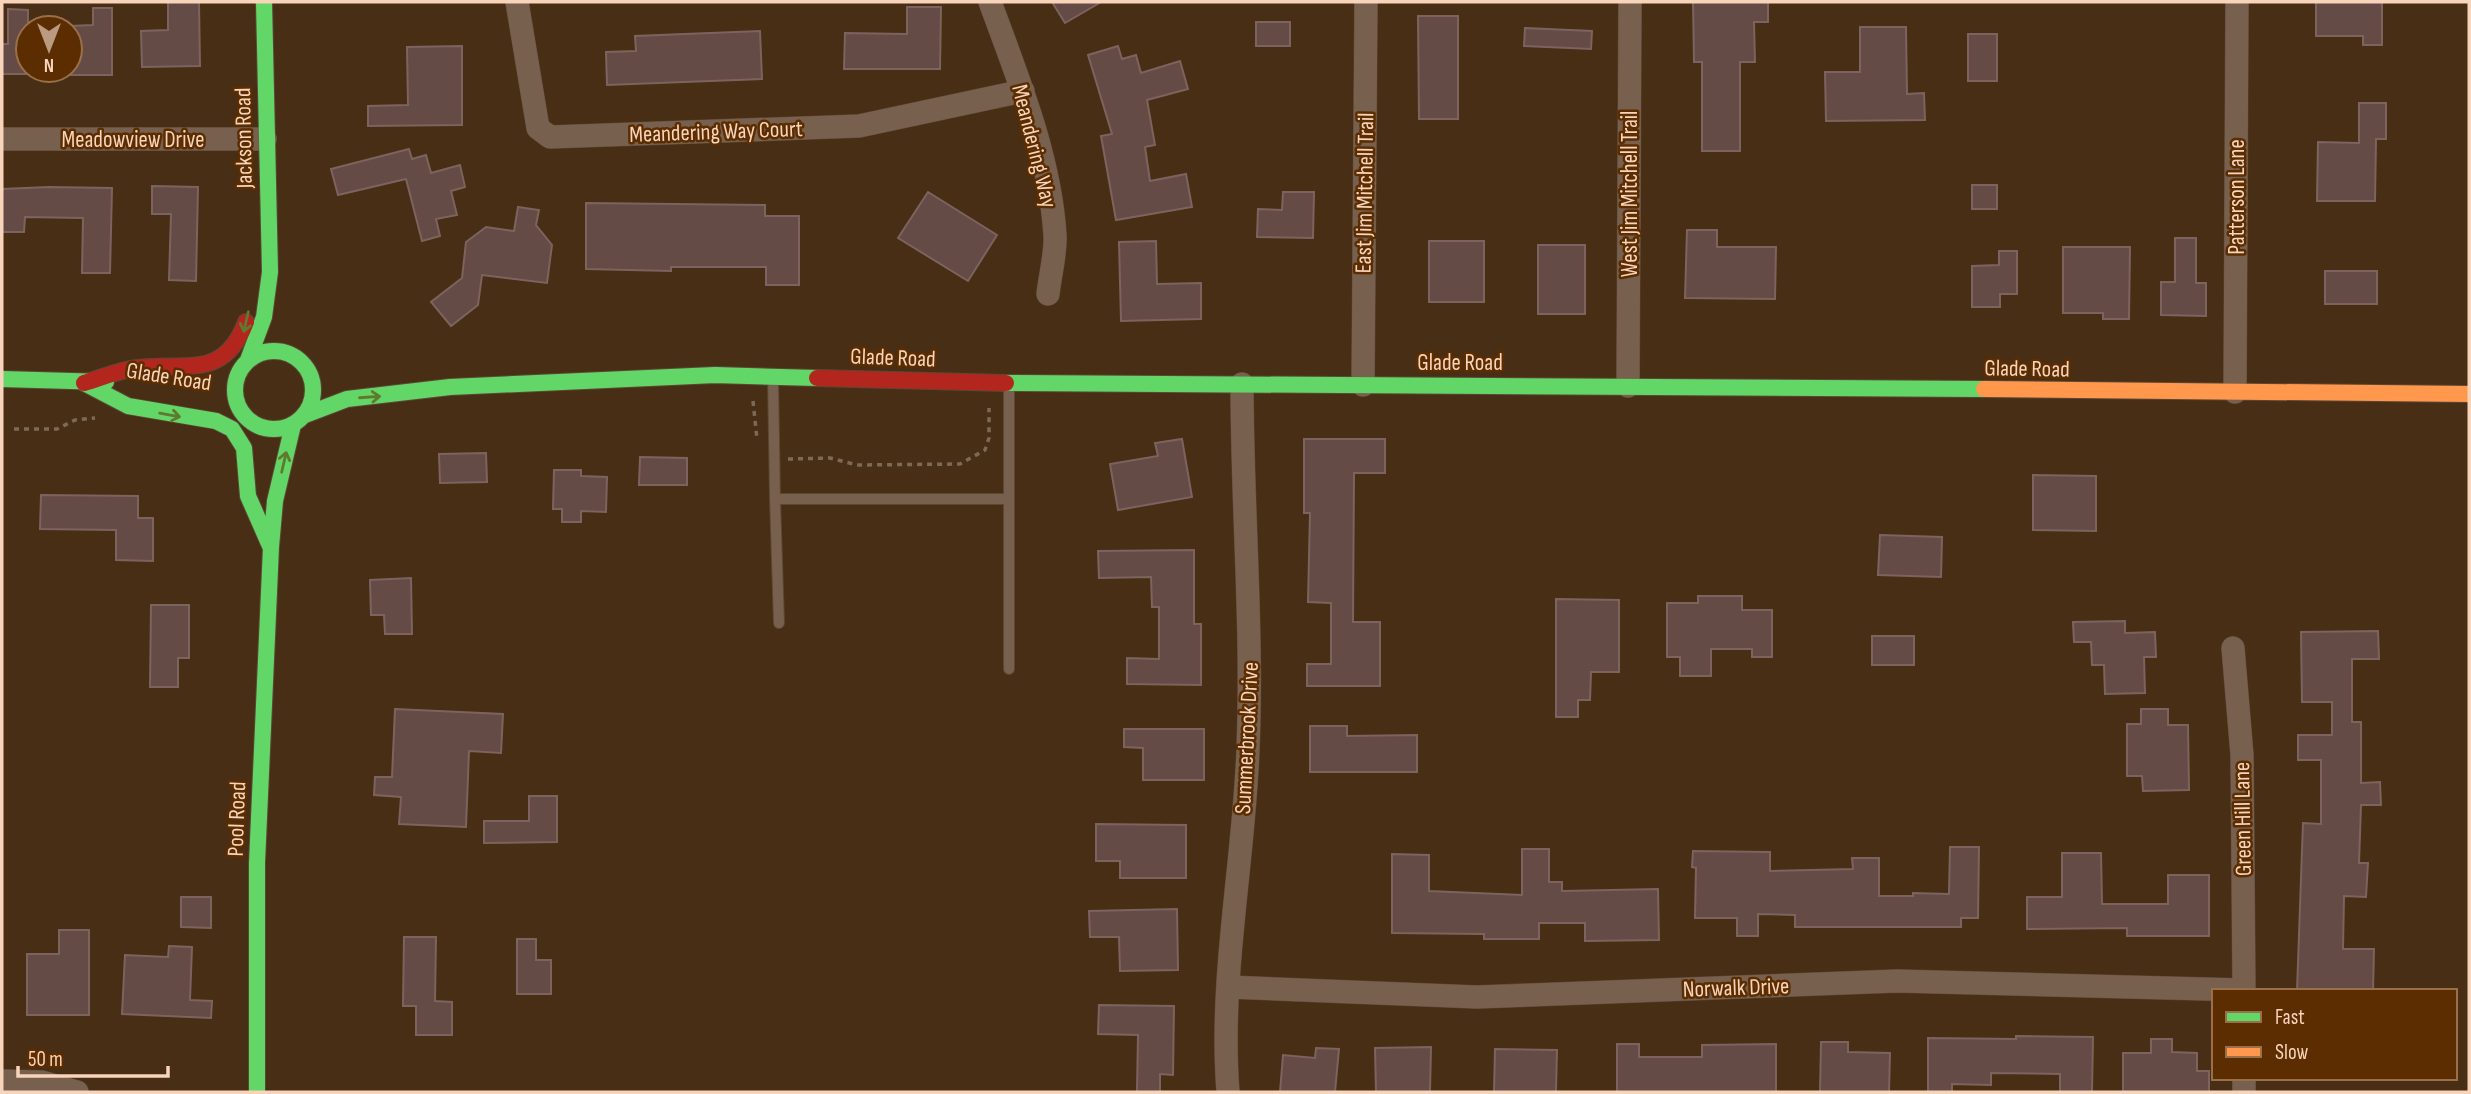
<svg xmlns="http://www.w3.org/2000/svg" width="2471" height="1094" font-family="'Sofia Sans Condensed',sans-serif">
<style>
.building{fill:#644b45;stroke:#7d635d;stroke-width:2}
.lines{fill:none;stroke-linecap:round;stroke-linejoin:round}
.lane-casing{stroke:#5c4735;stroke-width:12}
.street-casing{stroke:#5c4735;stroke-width:24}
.fast-casing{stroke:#5c4735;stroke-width:18}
.slow-casing{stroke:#5c4735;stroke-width:18}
.jam-casing{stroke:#5c4735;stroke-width:18}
.path{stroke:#7d6958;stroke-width:3.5;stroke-dasharray:5 5;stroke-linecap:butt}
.lane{stroke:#77604d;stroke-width:10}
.street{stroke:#77604d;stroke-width:23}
.fast{stroke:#63d668;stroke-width:16}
.slow{stroke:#ff974d;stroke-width:16}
.jam{stroke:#b3261e;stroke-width:16}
.oneway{stroke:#5f792f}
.labels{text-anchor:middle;stroke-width:5;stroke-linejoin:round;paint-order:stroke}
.street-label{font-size:23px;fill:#f8d4bb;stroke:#5b2d01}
</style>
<rect width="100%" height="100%" fill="#472e15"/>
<path class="building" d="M168,2H199L200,66L142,67L141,31L168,30Z
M1052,2H1101L1065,23Z
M1693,2H1768V22H1754L1755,62H1740V151H1702V62H1694Z
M2316,2H2382V45H2363V36H2316Z
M907,7H941L940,69H844L845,33L907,34Z
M93,8H112V75H70V26L93,25Z
M8,9L28,10V74H2V44H8Z
M1418,16H1458V119H1419Z
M1256,22H1290V46H1256Z
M1860,27H1906L1907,94L1924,93L1925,120L1826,121L1825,72H1860Z
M1525,28L1592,31L1591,49L1524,46Z
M760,31L762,79L607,85L606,52L636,51L635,36Z
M1968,34H1997V81H1968Z
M462,46V125L368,126V106L408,105L407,47Z
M1118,46L1122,59L1136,55L1141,73L1180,61L1188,89L1147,100L1155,145L1145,147L1150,181L1186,174L1192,207L1116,220L1101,136L1112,134L1088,55Z
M2359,103H2386V139H2376L2375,201H2317L2318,142L2359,143Z
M409,149L412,159L426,155L431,173L460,165L465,187L451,191L457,215L436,219L440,236L422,241L406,179L338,195L331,169Z
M1972,185H1997V209H1972Z
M152,186L198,187L196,281L169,280L171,214H152Z
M49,187L112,188L110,273H82L83,218L25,217L24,232H2V189Z
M928,192L997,235L968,281L898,238Z
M1283,192H1314L1313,238L1257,237L1258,209L1282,210Z
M586,203L765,205V216H799V285H766V267H671V271L586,269Z
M518,207L539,210L536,225L552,245L547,283L482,275L478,305L451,326L431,302L462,278L466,242L486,227L514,231Z
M1687,230H1717V247H1776L1775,299L1685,298Z
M2175,238H2196V283H2206V316L2161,315V282H2175Z
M1156,241L1157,284L1201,283V319L1121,321L1119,242Z
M1429,241H1484V302H1429Z
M1538,245H1585V314H1538Z
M2063,247H2130L2129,319H2103V313H2063Z
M1999,251H2017V294H2000V307H1972V266L1999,265Z
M2325,271H2377V304H2325Z
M1182,439L1192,497L1118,510L1110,464L1158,456L1155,443Z
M1304,439H1385V473H1354L1353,622H1380V686H1307V664H1331V603L1308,602L1310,513H1304Z
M486,453L487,482L440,483L439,454Z
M640,457L687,458V485H639Z
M554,470H581V476L607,477L606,512L581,511V522H562V509H553Z
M2033,475L2096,476V531L2033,530Z
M41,495L138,496V518H153V561L116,560V530L40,529Z
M1880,535L1942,537L1941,577L1878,575Z
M1194,550V624H1201V685L1127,684V658L1159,659V607H1152L1151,577L1099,578L1098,551Z
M411,578L412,634H385L384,615H371L370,580Z
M1698,596H1742V610H1772V657H1752V649H1711V676H1680V657H1667V603H1698Z
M1556,599L1619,600V672H1591L1590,700H1578V717H1556Z
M151,605H189V658H178V687H150Z
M2125,621V633L2155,632L2156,657H2144L2145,693L2105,694L2104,665H2092L2091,642H2074L2073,622Z
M2378,631L2379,659H2352V722H2361V783L2380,782L2381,805H2361L2359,863H2368L2366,897L2344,896L2343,949H2374L2373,991H2297L2303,823L2321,824V760H2298V735H2332V702H2302L2301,632Z
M1872,636H1914V665H1872Z
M395,709L503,714L501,753L469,751L466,827L399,824L401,797L374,795L375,777H392Z
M2141,709H2168V725H2188L2189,790L2143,791L2142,776H2127V724H2141Z
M1310,726H1347V736L1417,735V772H1310Z
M1124,729H1204V780H1143V748L1124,747Z
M529,796H557V842L484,843V821H529Z
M1096,824L1186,825V878H1120V861H1096Z
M1950,847H1979L1978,918H1961V927H1795V915L1758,914V936H1737V918H1695L1696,868L1692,867L1693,851L1770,852V871L1853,869L1852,858H1879V896H1913V893L1949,894Z
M1522,849H1549V882H1562V891L1658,889L1659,940L1585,941V923H1539V939H1484V934L1392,933V854L1429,855V891L1522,895Z
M2062,853H2101L2102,904H2168V875H2209V936H2127V928L2027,929V897H2062Z
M181,897H211V928L181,927Z
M1177,909L1178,970L1120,971L1119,937H1090L1089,911Z
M59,930H89V1015H27V954H59Z
M404,937H436L435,1001L452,1002V1035H416V1006H403Z
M517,939H536V960H551V994H517Z
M169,946L192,947L190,1000L212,1001L211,1018L122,1014L125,955L168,957Z
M1099,1005L1174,1006L1173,1075L1160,1074V1092H1137L1138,1035L1098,1034Z
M2016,1036L2093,1037L2092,1092H2060V1074L1991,1073V1085L1952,1084V1092H1928V1038L2016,1039Z
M2151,1039H2172V1052L2197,1053V1071H2209V1092H2123V1053H2151Z
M1821,1042H1848V1052L1890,1053L1889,1092H1820Z
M1617,1044H1639V1057H1702V1045L1776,1044V1092H1617Z
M1431,1047L1430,1092H1376L1375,1048Z
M1316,1048L1339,1049L1335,1092H1280L1283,1055L1315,1058Z
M1495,1049L1557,1050L1556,1092H1494Z"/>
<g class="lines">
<defs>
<path id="lane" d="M773,378L775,499H1008
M1009,386V669
M775,499L779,623"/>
<path id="street" d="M517,2L538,128L550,137L859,126L1023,91
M990,2C1017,76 1050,155 1055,235C1056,254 1050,275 1048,294
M2,139H265
M1363,385L1366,2
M1628,386L1630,2
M2235,392L2237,2
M2233,648L2242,755L2244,991
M1228,987L1477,997L1897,981L2244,990
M2,1081L42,1082L77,1092
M1228,1092C1219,978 1244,863 1248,749C1253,627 1242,506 1242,384
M2244,1092V1078"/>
<path id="fast" d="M235 390a39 39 0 1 1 78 0a39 39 0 1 1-78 0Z
M248,360L264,317L270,272L264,2
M2,379L106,382
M84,383L128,406L216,421L232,429L244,448L248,496L270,546
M1006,383L1984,389
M305,415L347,399L450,387L715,375L817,378
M257,1092V863L271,547L275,501L293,425"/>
<path id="slow" d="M1984,389L2469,394"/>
<path id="jam" d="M817,378L1006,383
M84,383C101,378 119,370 137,368C187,362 224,380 246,322"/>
</defs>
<use href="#lane" class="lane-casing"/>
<use href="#street" class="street-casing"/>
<use href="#fast" class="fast-casing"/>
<use href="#slow" class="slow-casing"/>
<use href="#jam" class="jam-casing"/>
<path class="path" d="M753,401L757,439
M14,429H57L75,420L95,418
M788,459L830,458L857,465L960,464L985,450L989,438V408"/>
<use href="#lane" class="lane"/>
<use href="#street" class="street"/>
<use href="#fast" class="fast"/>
<use href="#slow" class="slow"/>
<use href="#jam" class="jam"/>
</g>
<defs><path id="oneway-shaft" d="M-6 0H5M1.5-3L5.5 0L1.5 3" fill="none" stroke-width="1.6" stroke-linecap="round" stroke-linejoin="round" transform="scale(1.75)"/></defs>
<g class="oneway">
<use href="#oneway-shaft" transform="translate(246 322) rotate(103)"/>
<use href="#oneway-shaft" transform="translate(370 397) rotate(-4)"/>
<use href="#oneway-shaft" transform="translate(170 415) rotate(10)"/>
<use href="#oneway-shaft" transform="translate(284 462) rotate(-77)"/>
</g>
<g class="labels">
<g class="street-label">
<text transform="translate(716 131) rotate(-2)" y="8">Meandering Way Court</text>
<text transform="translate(243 138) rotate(-91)" y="8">Jackson Road</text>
<text x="133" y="147">Meadowview Drive</text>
<text transform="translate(1035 146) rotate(76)" y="8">Meandering Way</text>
<text transform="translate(1364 193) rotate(-89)" y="8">East Jim Mitchell Trail</text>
<text transform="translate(1629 194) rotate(-90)" y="8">West Jim Mitchell Trail</text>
<text transform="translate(2236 197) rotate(-90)" y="8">Patterson Lane</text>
<text transform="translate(893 357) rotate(2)" y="8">Glade Road</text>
<text x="1460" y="370">Glade Road</text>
<text transform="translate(2027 368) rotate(1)" y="8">Glade Road</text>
<text transform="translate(169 376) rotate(9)" y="8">Glade Road</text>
<text transform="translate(1246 738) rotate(-87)" y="8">Summerbrook Drive</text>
<text transform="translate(236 819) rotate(-88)" y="8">Pool Road</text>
<text transform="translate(2242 819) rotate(-91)" y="8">Green Hill Lane</text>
<text transform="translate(1736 987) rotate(-2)" y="8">Norwalk Drive</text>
</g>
</g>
<rect width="2471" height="1094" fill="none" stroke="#f8d4bb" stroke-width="7"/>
<rect x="2212" y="989" width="245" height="91" fill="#5b2d01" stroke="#9a704b" stroke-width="2"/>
<rect x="2226" y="1012" width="35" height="10" fill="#63d668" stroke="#9a704b" stroke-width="2"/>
<text x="2275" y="1024" font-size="21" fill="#f8d4bb">Fast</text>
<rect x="2226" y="1047" width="35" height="10" fill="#ff974d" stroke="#9a704b" stroke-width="2"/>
<text x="2275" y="1059" font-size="21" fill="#f8d4bb">Slow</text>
<g transform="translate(49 49) rotate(180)"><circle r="33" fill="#5b2d01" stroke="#9a704b" stroke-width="2"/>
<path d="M0-5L12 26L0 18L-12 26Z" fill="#ba9a81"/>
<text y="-10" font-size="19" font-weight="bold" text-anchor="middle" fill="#f8d4bb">N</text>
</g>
<path d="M18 1066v10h150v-10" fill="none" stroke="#f8d4bb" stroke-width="3.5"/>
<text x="28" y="1066" font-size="21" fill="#f8d4bb" stroke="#5b2d01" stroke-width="5" paint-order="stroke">50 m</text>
</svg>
